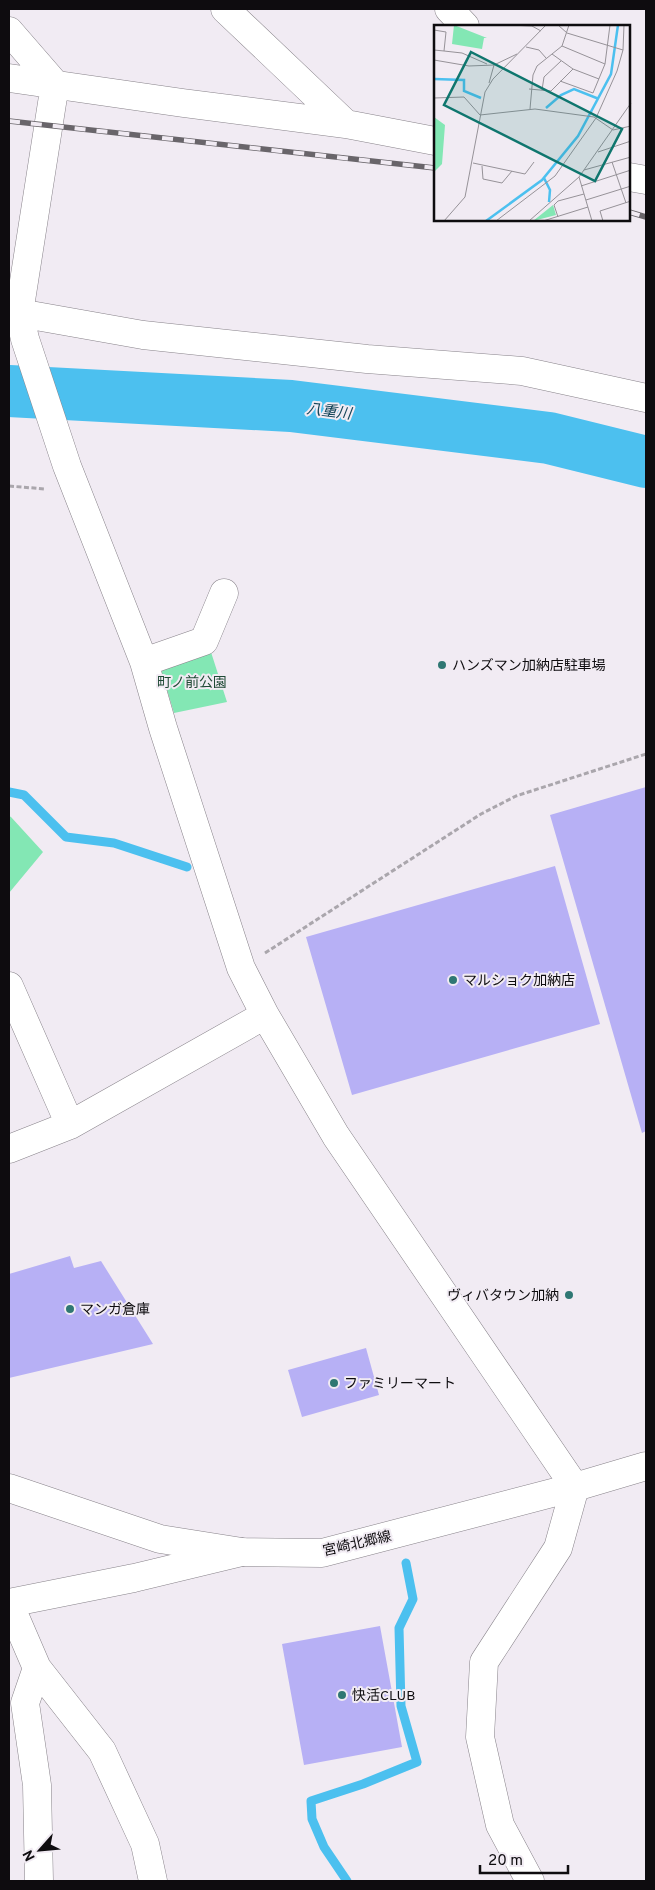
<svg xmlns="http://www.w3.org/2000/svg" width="655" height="1890" font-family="Overpass,'Noto Sans JP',sans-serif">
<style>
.green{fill:#83e7b4}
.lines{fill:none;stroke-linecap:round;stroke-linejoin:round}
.stream{stroke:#4cc0ef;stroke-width:9}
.river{stroke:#4cc0ef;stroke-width:52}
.building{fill:#b7b0f5}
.minor-casing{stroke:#88838a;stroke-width:29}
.major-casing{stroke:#88838a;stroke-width:29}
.path{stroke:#aaa6ac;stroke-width:3;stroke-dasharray:5 2.5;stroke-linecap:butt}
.minor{stroke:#fff;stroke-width:28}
.major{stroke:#fff;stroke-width:28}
.rail-casing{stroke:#69656a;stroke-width:5.5}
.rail{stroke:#f1ebf3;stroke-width:4;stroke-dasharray:11;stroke-linecap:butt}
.poi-dot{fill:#2f7773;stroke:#f1ebf3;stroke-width:2}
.labels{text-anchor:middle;stroke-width:4;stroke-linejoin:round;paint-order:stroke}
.poi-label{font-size:14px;fill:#0e0c0f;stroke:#f1ebf3;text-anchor:start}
.park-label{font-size:14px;fill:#1f4a35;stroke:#f1ebf3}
.street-label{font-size:14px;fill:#0e0c0f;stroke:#f1ebf3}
.water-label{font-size:15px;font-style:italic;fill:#16465a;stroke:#f1ebf3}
.inset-river{fill:none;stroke:#4cc0ef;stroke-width:2.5}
.inset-road{fill:none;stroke:#969298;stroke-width:1}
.view{fill:#0f766e;fill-opacity:0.15;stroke:#0f766e;stroke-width:2.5}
.inset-edge{fill:none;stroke:#0e0c0f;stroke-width:2.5}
</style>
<rect width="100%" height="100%" fill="#f1ebf3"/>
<path class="green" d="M210,649L227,702L174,713L160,666Z
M9,816L11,817L43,852L9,893Z"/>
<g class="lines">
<path class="stream" d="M9,792L24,795L66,837L114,843L187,867
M347,1881L324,1847L312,1819L311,1801L363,1784L417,1762L401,1706L399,1628L413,1599L406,1563"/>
<path class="river" d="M9,391L291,406L549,438L646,462"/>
</g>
<path class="building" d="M646,787V1131L642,1133L550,815Z
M555,866L600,1024L352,1095L306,937Z
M70,1256L74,1268L101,1261L153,1344L9,1378V1274Z
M366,1348L379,1395L302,1417L288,1370Z
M380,1626L402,1747L304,1765L282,1644Z"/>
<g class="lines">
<defs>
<path id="minor" d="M225,9L346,124
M449,9L465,26
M9,31L55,84
M9,78L183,103L346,124L435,141
M55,84L19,313L25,339L67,466L144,662L163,728L241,968L265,1015L336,1136L575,1487L558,1548L484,1662L480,1737L500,1825L530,1881
M629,177L646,180
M9,313H19L143,335L367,359L522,371L646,398
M144,662L204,641L224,593
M9,986L70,1125
M9,1149L70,1125L265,1015
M9,1603L37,1668L102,1751L145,1844L153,1881
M9,1603L134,1578L242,1552
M37,1668L25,1703L37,1785L39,1881"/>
<path id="major" d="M9,1488L160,1539L242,1552L322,1553L575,1487L646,1466"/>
</defs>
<use href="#minor" class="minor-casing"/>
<use href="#major" class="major-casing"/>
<path class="path" d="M9,486L45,489
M265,953L481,814L516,796L646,754"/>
<use href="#minor" class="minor"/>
<use href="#major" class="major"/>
<defs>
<path id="rail" d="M9,121L435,168
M629,212L646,217"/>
</defs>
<use href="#rail" class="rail-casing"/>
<use href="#rail" class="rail"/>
</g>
<g class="poi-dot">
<circle cx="442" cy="665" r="5"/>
<circle cx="453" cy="980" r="5"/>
<circle cx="569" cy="1295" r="5"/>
<circle cx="70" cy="1309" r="5"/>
<circle cx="334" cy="1383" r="5"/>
<circle cx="342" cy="1695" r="5"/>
</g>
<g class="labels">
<g class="poi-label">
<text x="452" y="670">ハンズマン加納店駐車場</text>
<text x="463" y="985">マルショク加納店</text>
<text x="559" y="1300" text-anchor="end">ヴィバタウン加納</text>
<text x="80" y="1314">マンガ倉庫</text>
<text x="344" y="1388">ファミリーマート</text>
<text x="352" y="1700">快活CLUB</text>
</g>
<g class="park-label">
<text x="192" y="687">町ノ前公園</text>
</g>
<g class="street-label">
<text transform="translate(357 1543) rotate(-13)" y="5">宮崎北郷線</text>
</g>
<g class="water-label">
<text transform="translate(329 411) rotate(7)" y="5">八重川</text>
</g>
</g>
<g transform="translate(434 25)">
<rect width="196" height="196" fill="#f1ebf3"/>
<path d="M20,0L53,13H50L48,24L18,19ZM0,92L11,100L8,139L0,147ZM119,180L122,190L99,196Z" fill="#83e7b4"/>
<path class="inset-river" d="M0,54L30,55V66L47,73M112,83L127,70L140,64L165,74M110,153L116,165L115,177M52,196L108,155L144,111L177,49L184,0"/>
<path class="inset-road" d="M74,0L98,1L107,6M124,0L133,8L189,25M0,5L12,7L10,26L0,25M128,21L171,39M92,22L105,25L112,33M10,26L28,28L53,39M118,29L139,44L165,54M0,35L35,41L60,40M126,56L159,68L171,39L176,0M55,58L60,40L83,29M95,64L117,66L139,44M108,65L110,52L127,36M0,73L30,72L46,90L101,84L160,92L179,105M96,84L99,50L103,41L128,21L135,0M179,105L197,101M164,127L197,116M178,137L192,178M39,138L91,149L100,137M48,141L49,154L68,158L78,146M150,145L197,132M145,152L158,196M147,161L197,145M152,175L197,161M124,192L120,180L124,176L150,169M10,196L31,172L51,67L59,54L112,0M62,196L121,151L162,93L183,46L189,25L190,0M95,196L145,152L197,78M109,196L154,182M169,196L166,186L197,176"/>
<path class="view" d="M37,27L188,104L161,156L10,80Z"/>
<rect width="196" height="196" class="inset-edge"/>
</g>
<rect width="655" height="1890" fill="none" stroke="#0e0c0f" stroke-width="20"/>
<g transform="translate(40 1850) rotate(243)" stroke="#f1ebf3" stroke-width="4" paint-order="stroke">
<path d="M0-4L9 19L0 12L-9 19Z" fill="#0e0c0f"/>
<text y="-8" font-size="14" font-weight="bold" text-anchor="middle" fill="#0e0c0f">N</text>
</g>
<path d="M480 1865v8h88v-8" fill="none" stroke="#0e0c0f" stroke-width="2.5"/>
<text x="488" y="1865" font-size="15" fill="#0e0c0f" stroke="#f1ebf3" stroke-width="4" paint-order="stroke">20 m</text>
</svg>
